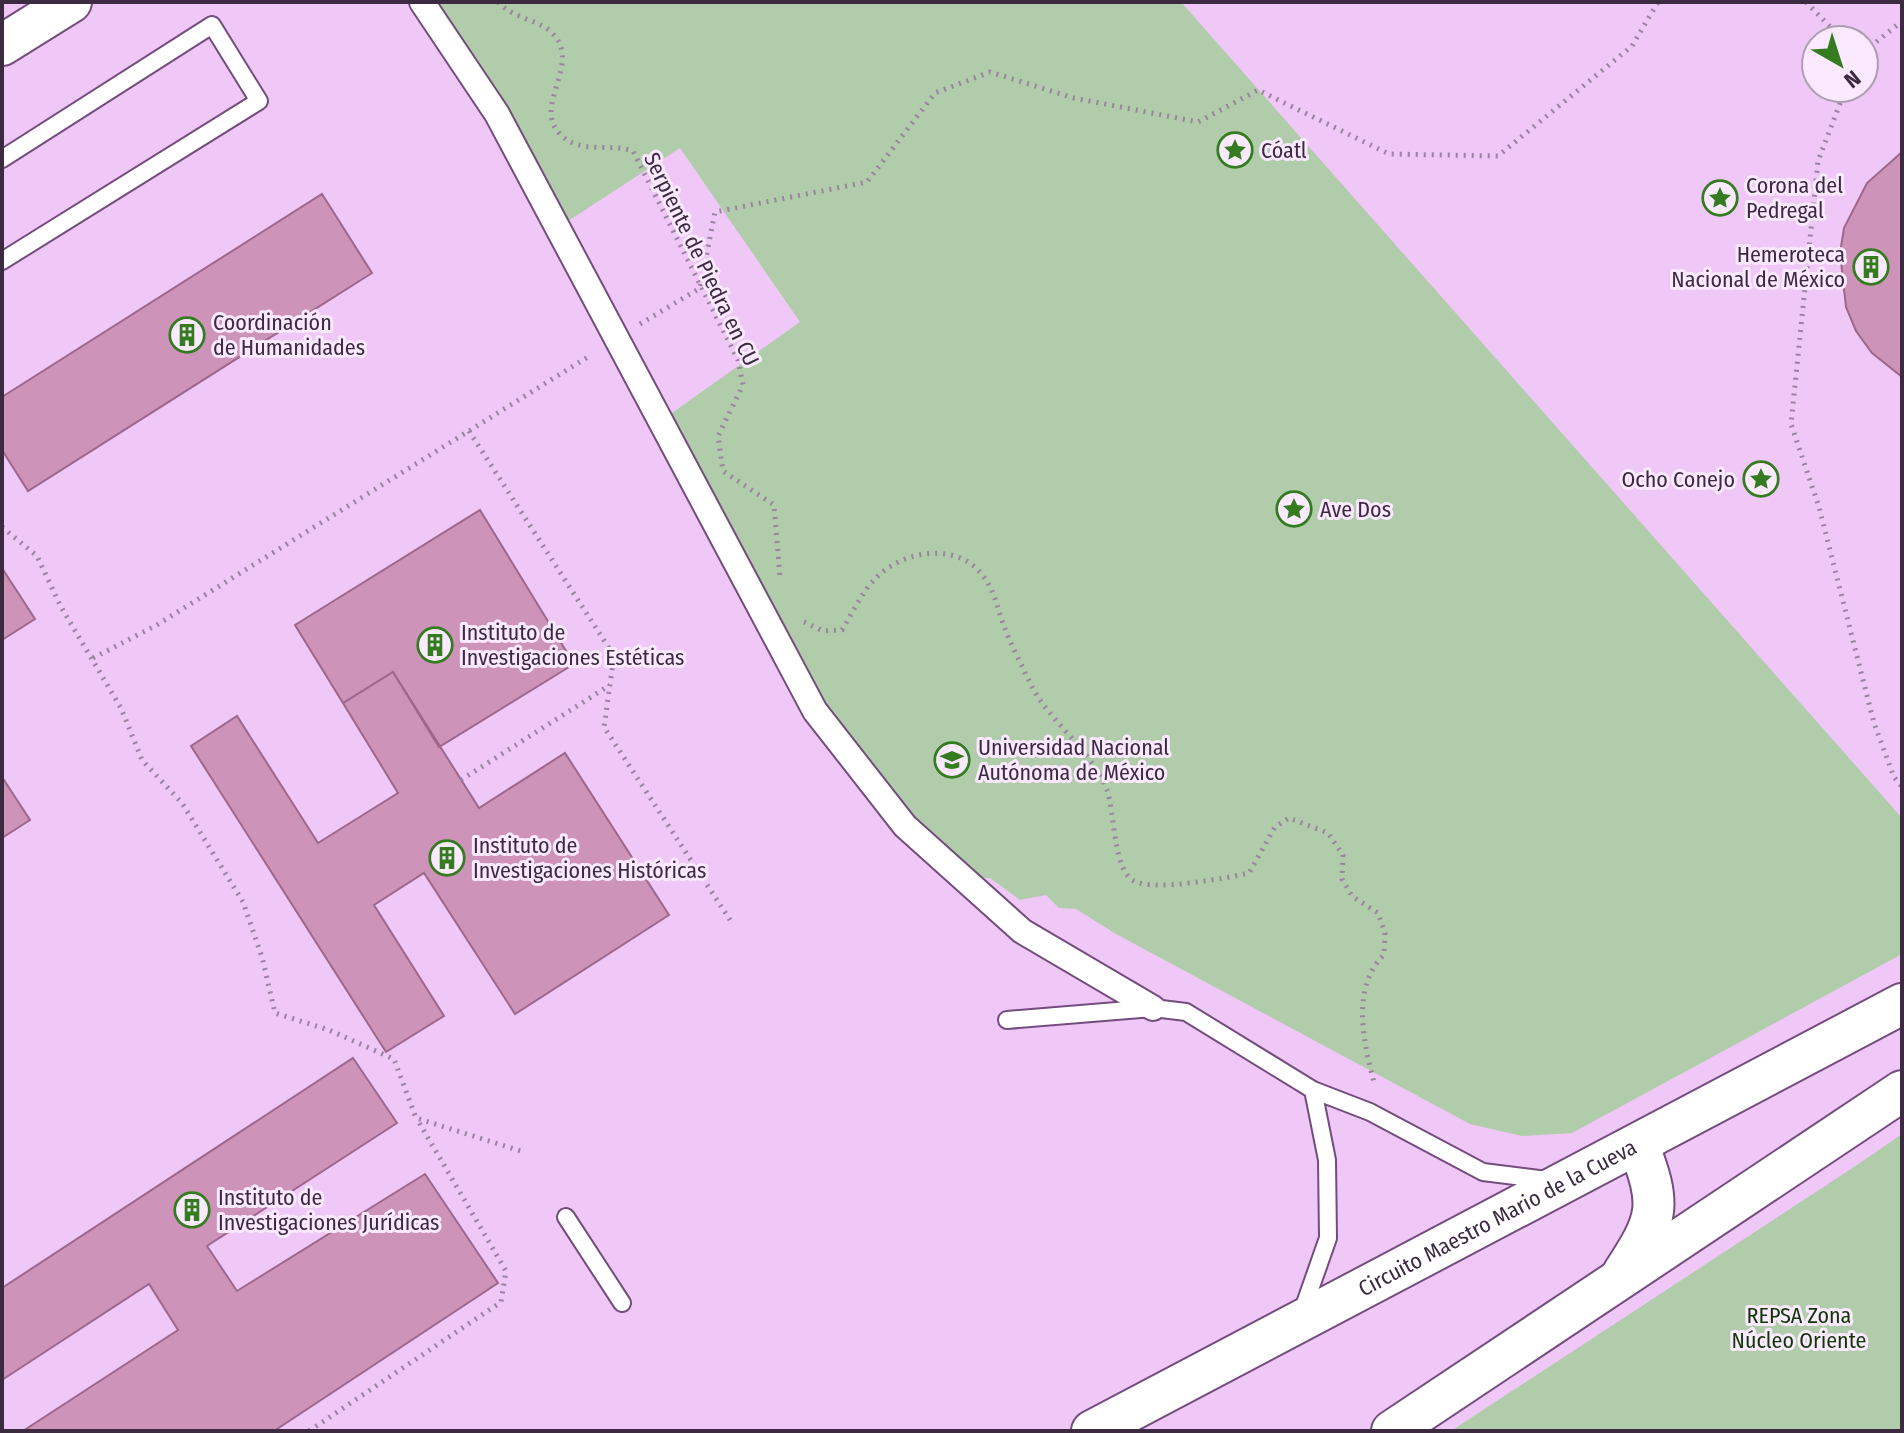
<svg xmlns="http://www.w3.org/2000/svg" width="1904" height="1433" font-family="'Fira Sans Condensed',sans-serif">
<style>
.built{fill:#efc8f8;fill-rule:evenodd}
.green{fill:#b1ccaa}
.building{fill:#cd93b9;stroke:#9e678c;stroke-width:2}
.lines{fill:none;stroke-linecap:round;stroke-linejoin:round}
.service-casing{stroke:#734d7c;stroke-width:20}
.pedestrian-casing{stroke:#734d7c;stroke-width:28}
.tertiary-casing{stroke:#734d7c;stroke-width:44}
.path{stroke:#9a849f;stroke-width:5;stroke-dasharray:2 6;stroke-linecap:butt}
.service{stroke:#fff;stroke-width:16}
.pedestrian{stroke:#fff;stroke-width:24}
.tertiary{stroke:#fff;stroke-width:40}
.labels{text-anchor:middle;stroke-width:6;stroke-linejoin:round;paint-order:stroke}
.poi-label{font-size:22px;fill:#3c2b40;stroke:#fae9ff;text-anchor:start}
.street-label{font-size:22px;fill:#3c2b40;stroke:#fae9ff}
.park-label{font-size:22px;fill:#103704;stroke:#fae9ff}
</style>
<rect width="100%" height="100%" fill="#f2d8f9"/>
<path class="built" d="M2,2H1902V1431H2ZM1816,40H1864V88H1816Z"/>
<path class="green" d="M433,2H1181L1902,818V954L1572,1133L1522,1136L1470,1124L1116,934L1076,909L1059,908L1046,895L1020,900L990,878H978L921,825L819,707L665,418L800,322L680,148L562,225Z
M1902,1134V1431H1451L1854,1167Z"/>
<path class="building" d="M1902,152V377L1872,353L1856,331L1846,307L1840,253L1844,228L1867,183Z
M322,194L372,273L28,491L2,450V397Z
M480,510L574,664L439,747L393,672L343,703L295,625Z
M2,568L35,619L2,640Z
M393,672L479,808L565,753L669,915L515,1014L424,873L374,905L444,1016L386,1052L191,746L237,716L318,843L398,793L343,703Z
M2,777L30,820L2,838Z
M353,1058L397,1123L207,1246L237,1291L425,1174L498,1283L274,1431H23L178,1330L149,1284L2,1380V1288Z"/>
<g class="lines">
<defs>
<path id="service" d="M2,159L212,25L259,101L2,261
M1007,1020L1153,1008L1186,1012L1313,1090L1370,1112L1483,1172L1547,1180
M566,1217L622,1303
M1301,1315L1328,1238L1327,1160L1313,1090"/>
<path id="pedestrian" d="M422,2L497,114L815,711L905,826L1022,931L1153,1008"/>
<g id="tertiary">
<path d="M2,45L71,2"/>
<path d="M1623,1273C1659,1218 1662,1206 1638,1144"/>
<path id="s1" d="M1092,1431L1902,1004"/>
<path d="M1392,1431L1902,1091"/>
</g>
</defs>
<use href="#service" class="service-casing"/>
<use href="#pedestrian" class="pedestrian-casing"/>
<use href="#tertiary" class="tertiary-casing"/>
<path class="path" d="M498,2C514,19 537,19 551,32C585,63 529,107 562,136C582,154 610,143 633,151L738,360L743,385L718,436L723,471L774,505L780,577
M1806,2L1843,40
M1864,52L1902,21
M1846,88L1818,161L1791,424L1819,507L1874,723L1894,777L1902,787
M640,324L700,288L715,212L867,182L935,93L990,72L1074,98L1198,122L1258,90L1389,154L1498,156L1632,46L1658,2
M469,431L614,656L604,727L730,920
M2,527L37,556L61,607L121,708L142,760L182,803L243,902L262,957L275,1013L329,1030L394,1059L416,1118L524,1152
M804,622L823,631L842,630C852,614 862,592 875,579C902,550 958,541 983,576C995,591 997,608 1004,626C1009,641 1025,672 1032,687C1052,724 1092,751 1107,790C1115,813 1113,870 1134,881C1154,892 1226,878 1249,873L1275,827L1289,818L1328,833L1343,855L1342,879L1352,896L1378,913L1385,933L1384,955C1350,987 1364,1046 1375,1086
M93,658L155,626L591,355
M461,780L610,685
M309,1431L501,1302L506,1271L417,1119"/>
<use href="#service" class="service"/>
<use href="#pedestrian" class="pedestrian"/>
<use href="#tertiary" class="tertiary"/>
</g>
<defs>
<symbol id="sight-ring" viewBox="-11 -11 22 22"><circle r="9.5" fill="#fae9ff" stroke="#357c20" stroke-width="1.5"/><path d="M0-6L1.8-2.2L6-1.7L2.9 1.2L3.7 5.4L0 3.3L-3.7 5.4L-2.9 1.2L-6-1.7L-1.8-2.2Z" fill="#357c20"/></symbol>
<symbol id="building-ring" viewBox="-11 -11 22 22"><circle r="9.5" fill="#fae9ff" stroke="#357c20" stroke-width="1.5"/><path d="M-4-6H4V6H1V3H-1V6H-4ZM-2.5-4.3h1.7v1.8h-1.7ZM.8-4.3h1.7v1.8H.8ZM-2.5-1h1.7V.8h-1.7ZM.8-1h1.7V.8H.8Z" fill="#357c20"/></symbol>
<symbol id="university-ring" viewBox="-11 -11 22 22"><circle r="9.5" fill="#fae9ff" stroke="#357c20" stroke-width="1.5"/><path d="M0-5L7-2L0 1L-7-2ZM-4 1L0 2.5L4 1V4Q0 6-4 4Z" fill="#357c20"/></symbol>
</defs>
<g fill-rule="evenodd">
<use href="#sight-ring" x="1215" y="130" width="40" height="40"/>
<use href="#sight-ring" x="1700" y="178" width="40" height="40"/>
<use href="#building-ring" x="1851" y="247" width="40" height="40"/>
<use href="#building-ring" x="167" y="315" width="40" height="40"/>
<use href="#sight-ring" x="1741" y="459" width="40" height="40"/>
<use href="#sight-ring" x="1274" y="489" width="40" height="40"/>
<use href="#building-ring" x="415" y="625" width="40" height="40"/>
<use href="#university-ring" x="932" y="740" width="40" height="40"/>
<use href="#building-ring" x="427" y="838" width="40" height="40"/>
<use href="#building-ring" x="172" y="1190" width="40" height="40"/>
</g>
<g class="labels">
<g class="poi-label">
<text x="1261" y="158">Cóatl</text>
<text x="1746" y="193">Corona del<tspan x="1746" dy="25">Pedregal</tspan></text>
<text x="1845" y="262" text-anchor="end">Hemeroteca<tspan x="1845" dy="25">Nacional de México</tspan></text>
<text x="213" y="330">Coordinación<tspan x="213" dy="25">de Humanidades</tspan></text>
<text x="1735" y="487" text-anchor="end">Ocho Conejo</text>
<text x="1320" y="517">Ave Dos</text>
<text x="461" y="640">Instituto de<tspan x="461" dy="25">Investigaciones Estéticas</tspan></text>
<text x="978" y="755">Universidad Nacional<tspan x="978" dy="25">Autónoma de México</tspan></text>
<text x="473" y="853">Instituto de<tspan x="473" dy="25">Investigaciones Históricas</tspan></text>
<text x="218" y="1205">Instituto de<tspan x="218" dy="25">Investigaciones Jurídicas</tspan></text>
</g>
<g class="street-label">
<text transform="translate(702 259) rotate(64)" y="8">Serpiente de Piedra en CU</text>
<text dy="8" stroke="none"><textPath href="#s1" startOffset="458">Circuito Maestro Mario de la Cueva</textPath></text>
</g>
<g class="park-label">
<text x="1799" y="1323">REPSA Zona<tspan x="1799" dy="25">Núcleo Oriente</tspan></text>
</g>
</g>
<rect width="1904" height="1433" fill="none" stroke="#3c2b40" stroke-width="8"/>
<g transform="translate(1840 64) rotate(141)"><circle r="38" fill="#fae9ff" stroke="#ae9db3" stroke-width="2"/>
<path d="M0-6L14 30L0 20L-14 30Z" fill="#357c20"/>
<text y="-12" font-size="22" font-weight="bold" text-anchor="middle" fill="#3c2b40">N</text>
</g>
</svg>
